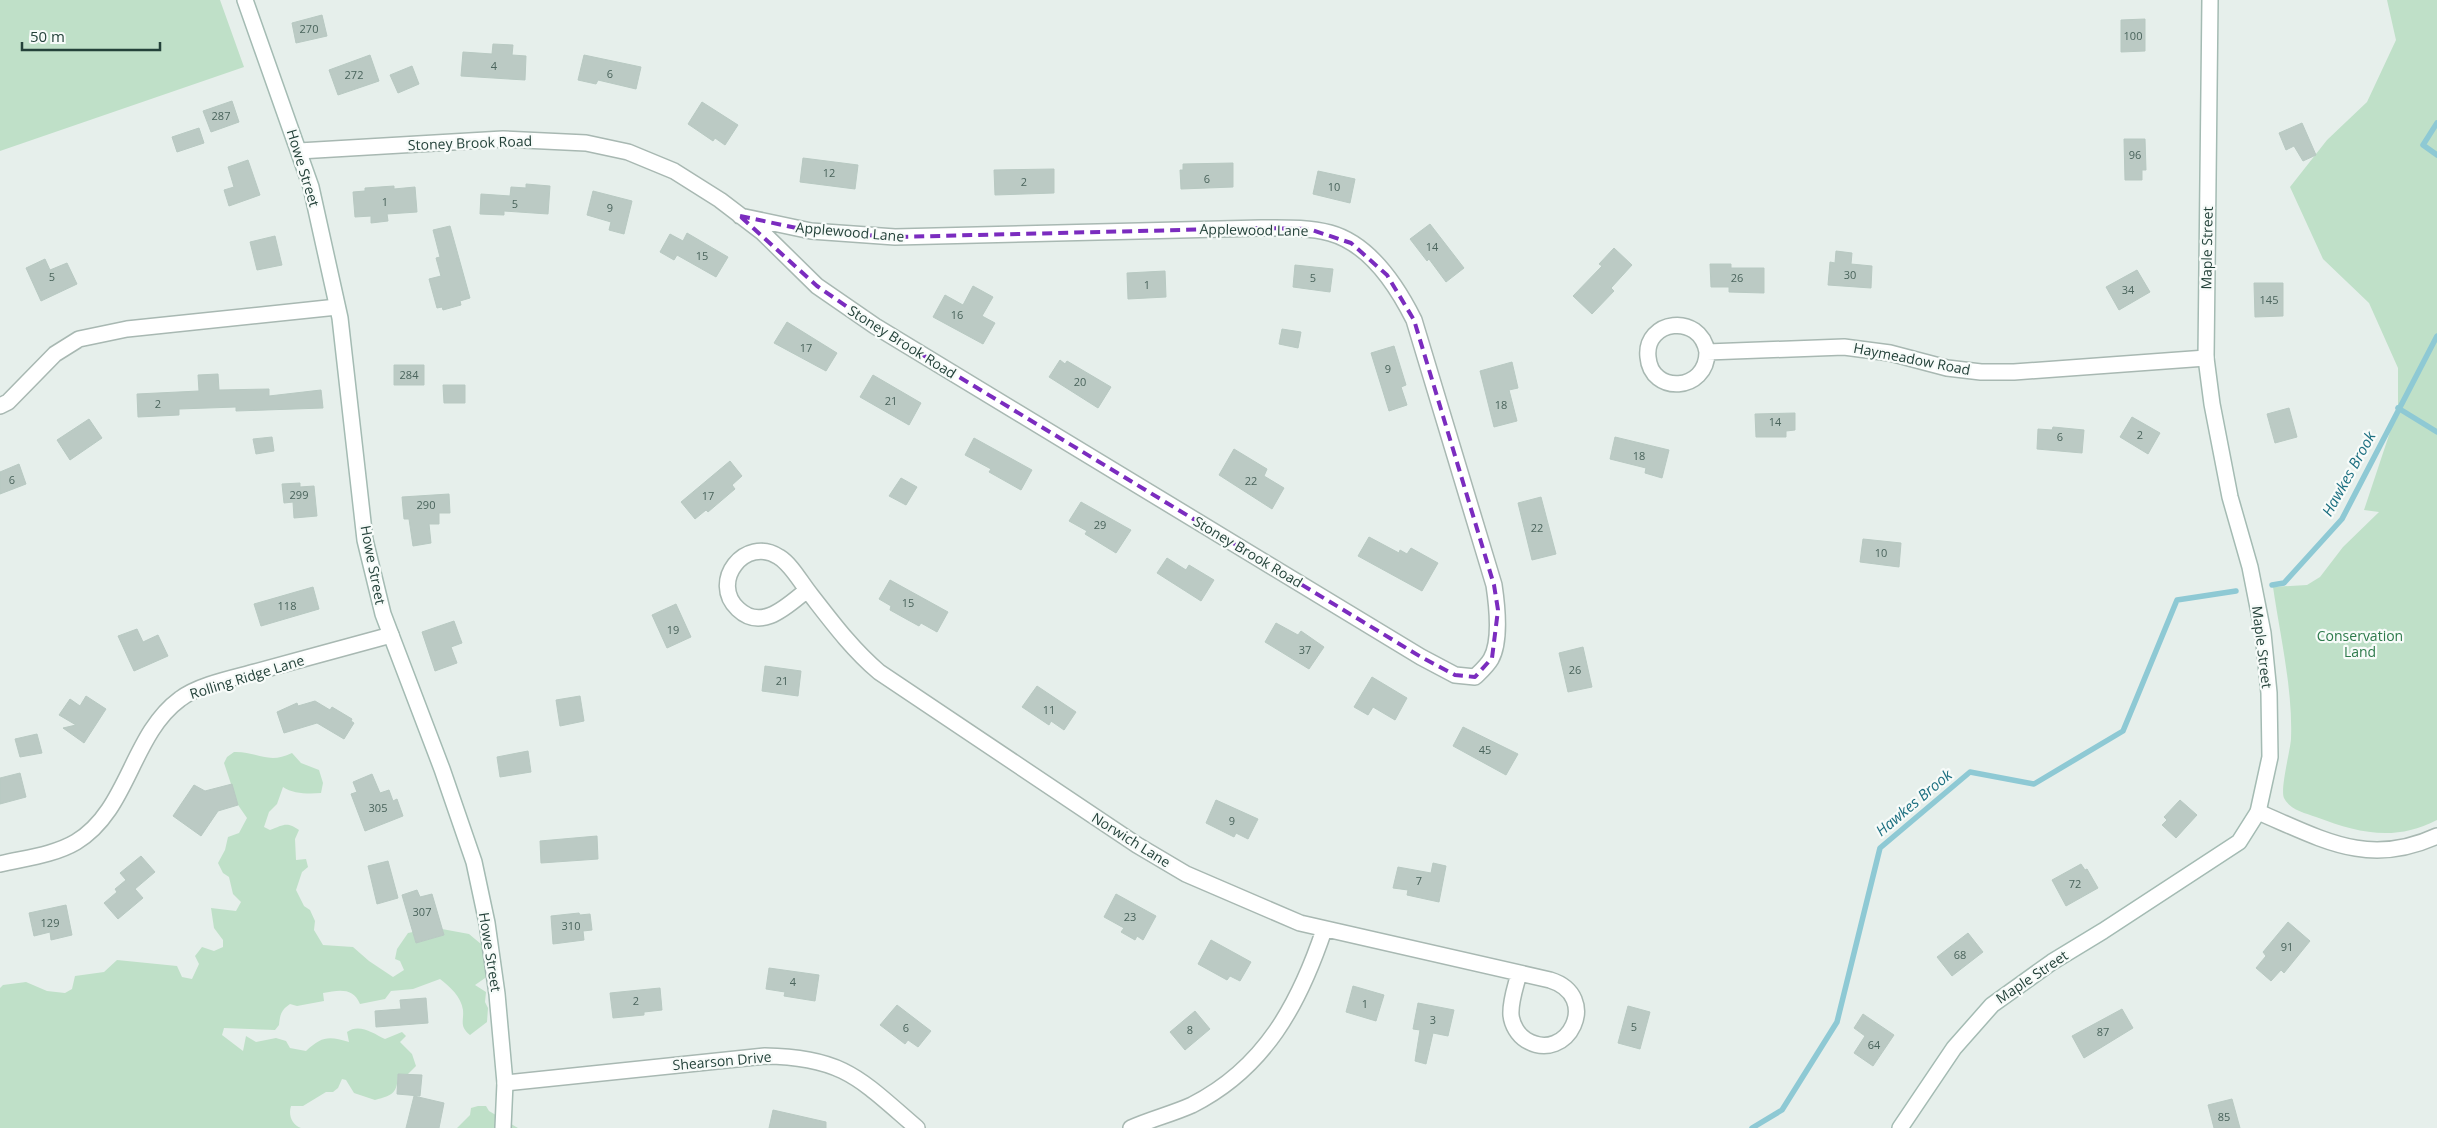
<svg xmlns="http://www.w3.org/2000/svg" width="2437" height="1128" font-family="'Open Sans',sans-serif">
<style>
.green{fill:#bfe0c8}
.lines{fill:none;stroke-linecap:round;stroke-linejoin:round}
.stream{stroke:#8ec9d4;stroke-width:5.5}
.building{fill:#bbcac4;stroke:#b8c9c2}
.street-casing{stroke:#a8b8b2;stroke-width:18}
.secondary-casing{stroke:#a4bbb3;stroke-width:18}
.street{stroke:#fff;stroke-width:15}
.secondary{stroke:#fff;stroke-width:15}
.marked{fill:none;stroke:#7b2cbf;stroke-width:4;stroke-dasharray:10 6;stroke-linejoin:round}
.labels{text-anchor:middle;stroke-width:4.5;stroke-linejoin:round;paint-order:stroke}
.number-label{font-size:11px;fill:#4a645c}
.street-label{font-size:14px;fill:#24423a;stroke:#f7fbf9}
.park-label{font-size:14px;fill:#2d7a4b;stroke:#f7fbf9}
.water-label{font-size:15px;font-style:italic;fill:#1c6f80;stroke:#f7fbf9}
</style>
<rect width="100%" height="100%" fill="#e6efeb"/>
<path class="green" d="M0,0H220L244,67L0,151Z
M2387,0H2437V820C2394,842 2359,833 2316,817C2305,813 2290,810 2284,798C2280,789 2290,752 2291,739C2293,690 2280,635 2273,587L2307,585L2320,577L2343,547L2379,512L2364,510L2398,408V368L2369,303L2323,259L2290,187L2327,140L2367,102L2396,40Z
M234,752C256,751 268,765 292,753L301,763L319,770L323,783L321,793C309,794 293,794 283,787L277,804L269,812L264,827L270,830C283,825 287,821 299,830L295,839L296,860L306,859L308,867L302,872L296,890L304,906L310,910L315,921L314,930L323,945L353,947L369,961L393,977L404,970L400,961L395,959L397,949L408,933L413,932L416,943L444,935L442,929L469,934L487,949L488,976L475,985L486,992L485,1002L488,1008L487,1022L470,1035C459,1026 464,1021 463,1010C461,996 450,987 440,979L413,989L391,991L385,999L360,1004C353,987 339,990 323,993L324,1001L297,1006L290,1004C281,1010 280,1015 279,1025L275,1030L224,1028L222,1035L243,1051L246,1036L256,1042L276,1038L286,1041L290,1048L306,1051C322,1036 329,1036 349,1042L347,1032C359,1023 373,1033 385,1039L402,1032L406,1036L400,1042L412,1054L416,1066L408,1074H398C397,1093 394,1095 375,1100L354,1093L346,1080L342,1079L338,1088L333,1092H326L303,1106H291C288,1115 292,1125 301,1128H0V988L3,985L26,982L47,991L65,993L72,989L75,976L104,972L117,960L177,966L182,977L192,979L199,964L195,956L202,947L214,951L223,947V940L214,928L211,908L236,911L241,902L233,894L229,877L223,873L218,863L225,850L228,837L239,833L247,818L238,805L224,763L227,757Z
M478,1106H486L489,1111L518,1128H457L470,1115L471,1108Z"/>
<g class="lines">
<path class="stream" d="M2437,123L2423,145L2437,155
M2398,408L2437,432
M2272,585L2284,583L2342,519L2437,336
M1752,1128L1782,1110L1837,1022L1880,848L1970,772L2034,784L2123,731L2177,600L2236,591"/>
</g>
<path class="building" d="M322,15L327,36L296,43L292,23Z
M2145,19V51L2121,52V20Z
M493,44L513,45L512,55L526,56L525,80L461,76L463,52L492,54Z
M370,55L379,81L338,95L329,70Z
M584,55L641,67L636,89L598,80L596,84L578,80Z
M412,66L419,84L398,93L390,75Z
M232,101L239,122L211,132L203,111Z
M702,102L738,125L725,145L715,138L713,141L688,124Z
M2302,123L2316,155L2303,161L2294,146L2286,150L2279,133Z
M199,128L204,143L177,152L172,137Z
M2124,139H2145L2146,170H2142V180H2125Z
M803,158L858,165L855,189L800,182Z
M248,160L260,195L229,206L224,190L234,187L228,167Z
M1233,163V187L1181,189L1180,170H1183V164Z
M1054,169V193L995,195L994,170Z
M1318,171L1355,179L1350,203L1313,194Z
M526,184L550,186L548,214L504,211V215L480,214L481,194L510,196L511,187L526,188Z
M394,186V189L415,187L417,212L387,214L388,221L371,223V216L355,217L353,192L365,191V188Z
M593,191L632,201L624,234L609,230L611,222L587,215Z
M1430,224L1464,268L1446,282L1429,259L1427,261L1410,239Z
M450,226L470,298L460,301L461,305L443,310L442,307L437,308L429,279L441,276L436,258L440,257L433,230Z
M687,233L728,257L716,277L677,255L674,260L660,252L670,234L683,241Z
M275,236L282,265L257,270L250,242Z
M1614,248L1632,265L1611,288L1614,291L1592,314L1573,296L1602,266L1599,264Z
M1836,251L1852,253L1851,264L1872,266L1871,288L1828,285L1830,262L1835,263Z
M45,259L50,270L67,263L77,284L41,301L26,268Z
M1710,264H1731V268H1764V293L1729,292V287H1711Z
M1295,265L1333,269L1330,292L1293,287Z
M2137,270L2150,292L2119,310L2106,287Z
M1165,271L1166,297L1128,299L1127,273Z
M2254,283H2283V316L2255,317Z
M973,286L993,297L982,316L995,323L983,344L933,317L945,295L963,305Z
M787,322L837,353L826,371L774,343Z
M1282,329L1301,332L1298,348L1279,344Z
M1394,346L1406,385L1401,387L1407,405L1389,411L1371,353Z
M1060,360L1065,364L1067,361L1111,387L1098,408L1049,377Z
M1512,362L1518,388L1509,390L1517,421L1494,427L1480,371Z
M394,365H424V385H394Z
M218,374L219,390L269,389V396L321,390L323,408L236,411V407L179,409V415L138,417L137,394L199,391L198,375Z
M873,375L921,403L909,425L860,397Z
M443,385H465V403H444Z
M2289,408L2297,437L2275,443L2267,414Z
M1795,413V430L1786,431V437H1756L1755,414Z
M2132,417L2160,433L2148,454L2120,437Z
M89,419L102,438L70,460L57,440Z
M2053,427L2084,430L2082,453L2037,449L2038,429L2052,430Z
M272,437L274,451L256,454L253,439Z
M1615,437L1669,450L1662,478L1645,473L1646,468L1610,459Z
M974,438L1032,470L1021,490L989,472L991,469L965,455Z
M1234,449L1267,469L1264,476L1284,488L1272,509L1219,475Z
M730,461L742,476L732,485L735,489L708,512L706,510L695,519L681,502Z
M19,464L26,484L0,494V472Z
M901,478L917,487L906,505L889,496Z
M300,483V487L314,486L317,516L294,518L293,502L284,503L282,484Z
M449,494L450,513H439V524H429L431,543L413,546L409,519H404L402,497Z
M1541,497L1556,554L1532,560L1518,503Z
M1081,502L1131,530L1116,553L1085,534L1087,531L1069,521Z
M1369,537L1399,553L1400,550L1407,554L1411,548L1438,563L1422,591L1358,556Z
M1863,539L1901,543L1899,567L1860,562Z
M1167,558L1186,570L1189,565L1214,580L1201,601L1157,573Z
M890,580L948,612L937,632L921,623L919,626L908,620L890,610L891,606L879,599Z
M313,587L319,609L261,626L254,604Z
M676,604L691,637L667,648L652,615Z
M454,621L462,643L451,647L457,663L435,671L422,632Z
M1276,623L1298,635L1301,631L1324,647L1309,669L1265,642Z
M137,629L143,642L158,635L168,656L134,671L118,636Z
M1583,647L1592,687L1568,692L1559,653Z
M765,666L801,671L798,696L762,691Z
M1372,677L1407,698L1395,720L1373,707L1368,715L1354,707Z
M1037,686L1076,712L1064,730L1051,721L1049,725L1022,707Z
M86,696L106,709L84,743L63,728L76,725L59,715L70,699L80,706Z
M580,696L584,721L560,726L556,700Z
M315,701L330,710L332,707L352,719L351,721L354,723L344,739L317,723L284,733L277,712L297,703L298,706Z
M1463,727L1518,754L1506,775L1453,746Z
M37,734L42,753L20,757L15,739Z
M528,751L531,772L500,777L497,757Z
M20,773L26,797L0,804V778Z
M372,774L380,793L389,790L393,801L397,799L403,816L365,831L351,794L357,792L353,782Z
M232,784L238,805L218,811L201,836L173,816L194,785L205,791Z
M1216,800L1258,819L1248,839L1236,833L1234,837L1206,823Z
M2180,800L2197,815L2176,838L2162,825L2167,820L2164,817Z
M597,836L598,859L541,863L540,841Z
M141,856L155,872L135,889L143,898L118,919L104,903L117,892L115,889L126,880L120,873Z
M388,861L398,898L377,904L368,866Z
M1433,863L1446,866L1439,902L1407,895L1408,890L1393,888L1398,867L1431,873Z
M2081,864L2085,870L2087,869L2098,888L2066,906L2052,880Z
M417,890L420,897L432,894L444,935L416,943L402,895Z
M1116,894L1156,916L1143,940L1137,936L1135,940L1121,932L1124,928L1104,917Z
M66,905L72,935L51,940L50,932L34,936L29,913Z
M579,913L580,915L590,914L592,930L583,931L584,940L553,944L551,916Z
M2288,922L2310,941L2284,973L2281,970L2271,981L2256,968L2266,956L2263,952Z
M1968,933L1983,952L1952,976L1937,957Z
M1211,940L1251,962L1240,981L1230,976L1227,980L1198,964Z
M769,968L819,975L815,1001L784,996L785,992L766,989Z
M1353,986L1384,995L1376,1021L1346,1012Z
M660,988L662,1010L644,1012V1015L613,1018L610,993Z
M426,998L428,1023L376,1027L375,1011L401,1009L400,1000Z
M1418,1003L1454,1010L1448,1036L1433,1033L1426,1064L1415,1061L1420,1030L1413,1029Z
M897,1005L931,1031L918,1047L908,1040L905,1044L880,1025Z
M1628,1006L1650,1012L1640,1049L1618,1043Z
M2122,1009L2133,1028L2084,1058L2072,1036Z
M1195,1011L1210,1029L1185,1050L1170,1032Z
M1863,1014L1894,1035L1873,1066L1854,1053L1865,1036L1854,1028Z
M398,1074L422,1075L420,1096L397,1094Z
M414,1096L444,1103L439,1128H406Z
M2232,1099L2240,1128H2214L2208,1105Z
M773,1110L826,1122V1128H769Z"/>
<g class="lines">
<defs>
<path id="street" d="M299,151L503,139L586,143L628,152L674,171L720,200L762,232L817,286L875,326L1421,657L1455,675L1475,677C1480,672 1487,666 1491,659C1501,641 1497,605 1494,585L1414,320C1397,286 1370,244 1330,233C1308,227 1284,228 1261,228L895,237L811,231L740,216
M1707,352C1707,392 1651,395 1648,357C1644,320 1700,312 1707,352L1844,347L1890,353L1947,368L1981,372H2014L2206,358
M0,406L8,402L55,354L79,339L127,329L337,307
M807,590C788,605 762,632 738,609C709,582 745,535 779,557C792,565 801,583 811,595C832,622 852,649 879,672L1137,845L1186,874L1300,923L1550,980C1602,996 1568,1065 1526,1040C1518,1035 1512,1025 1511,1015C1510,1001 1516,986 1519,973
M2258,812C2322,839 2368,868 2437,836
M0,864C25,858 54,855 76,842C129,810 131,735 180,699C198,685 233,678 255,672C300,660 346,647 391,635
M505,1083L765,1056C844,1057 861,1080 917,1128
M1131,1128C1151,1119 1172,1114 1192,1105C1265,1068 1299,1004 1324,930"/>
<path id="secondary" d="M245,0L311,187L340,318L365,540L383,614L442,769L474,862L487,923L497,994L505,1083L503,1128
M1900,1128L1954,1048L1992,1005L2052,962L2103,931L2239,842L2258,812L2270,757L2269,693L2263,633L2250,567L2230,497L2212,404L2206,358L2210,0"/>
</defs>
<use href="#street" class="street-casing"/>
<use href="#secondary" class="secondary-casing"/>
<use href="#street" class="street"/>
<use href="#secondary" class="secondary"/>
</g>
<path class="marked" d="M740,216L811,231L895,237L1261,228L1309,229L1351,243L1387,275L1414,320L1494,585L1498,610L1492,658L1475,677L1455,675L1421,657L875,326L817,286Z"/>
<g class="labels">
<g class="number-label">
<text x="309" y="33">270</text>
<text x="2133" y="40">100</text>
<text x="494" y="70">4</text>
<text x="610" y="78">6</text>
<text x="354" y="79">272</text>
<text x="221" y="120">287</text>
<text x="2135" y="159">96</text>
<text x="829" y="177">12</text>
<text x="1207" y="183">6</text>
<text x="1024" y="186">2</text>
<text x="1334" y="191">10</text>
<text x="385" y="206">1</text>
<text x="515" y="208">5</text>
<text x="610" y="212">9</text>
<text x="1432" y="251">14</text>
<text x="702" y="260">15</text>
<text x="1850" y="279">30</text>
<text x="52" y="281">5</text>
<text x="1313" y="282">5</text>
<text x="1737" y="282">26</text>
<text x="1147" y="289">1</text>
<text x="2128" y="294">34</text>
<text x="2269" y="304">145</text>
<text x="957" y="319">16</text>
<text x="806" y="352">17</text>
<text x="1388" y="373">9</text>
<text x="409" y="379">284</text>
<text x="1080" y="386">20</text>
<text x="891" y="405">21</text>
<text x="158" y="408">2</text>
<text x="1501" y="409">18</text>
<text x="1775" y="426">14</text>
<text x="2140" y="439">2</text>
<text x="2060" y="441">6</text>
<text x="1639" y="460">18</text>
<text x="12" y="484">6</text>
<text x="1251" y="485">22</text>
<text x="299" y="499">299</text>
<text x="708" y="500">17</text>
<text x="426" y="509">290</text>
<text x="1100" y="529">29</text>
<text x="1537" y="532">22</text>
<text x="1881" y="557">10</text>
<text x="908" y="607">15</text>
<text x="287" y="610">118</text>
<text x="673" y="634">19</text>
<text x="1305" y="654">37</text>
<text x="1575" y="674">26</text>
<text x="782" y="685">21</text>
<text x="1049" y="714">11</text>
<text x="1485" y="754">45</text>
<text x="378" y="812">305</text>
<text x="1232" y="825">9</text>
<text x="1419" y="885">7</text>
<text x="2075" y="888">72</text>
<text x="422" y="916">307</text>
<text x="1130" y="921">23</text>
<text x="50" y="927">129</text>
<text x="571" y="930">310</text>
<text x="2287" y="951">91</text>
<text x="1960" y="959">68</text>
<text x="793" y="986">4</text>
<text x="636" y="1005">2</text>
<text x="1365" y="1008">1</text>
<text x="1433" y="1024">3</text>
<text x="1634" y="1031">5</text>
<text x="906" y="1032">6</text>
<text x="1190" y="1034">8</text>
<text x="2103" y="1036">87</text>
<text x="1874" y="1049">64</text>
<text x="2224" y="1121">85</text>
</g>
<g class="street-label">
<text transform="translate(470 143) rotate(-2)" y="5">Stoney Brook Road</text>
<text transform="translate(303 168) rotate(73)" y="5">Howe Street</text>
<text transform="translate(1254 230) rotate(1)" y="5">Applewood Lane</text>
<text transform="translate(850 232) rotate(5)" y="5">Applewood Lane</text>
<text transform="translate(2207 248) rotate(-89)" y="5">Maple Street</text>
<text transform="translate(902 342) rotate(32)" y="5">Stoney Brook Road</text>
<text transform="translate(1912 359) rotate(11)" y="5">Haymeadow Road</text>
<text transform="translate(1248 552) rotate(31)" y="5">Stoney Brook Road</text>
<text transform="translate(373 565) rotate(79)" y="5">Howe Street</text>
<text transform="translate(2262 647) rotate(83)" y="5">Maple Street</text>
<text transform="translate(247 677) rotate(-17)" y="5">Rolling Ridge Lane</text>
<text transform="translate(1131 840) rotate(32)" y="5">Norwich Lane</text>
<text transform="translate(490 952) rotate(81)" y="5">Howe Street</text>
<text transform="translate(2032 977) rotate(-34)" y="5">Maple Street</text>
<text transform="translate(722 1061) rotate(-5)" y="5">Shearson Drive</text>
</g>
<g class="park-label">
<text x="2360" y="641">Conservation<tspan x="2360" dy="16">Land</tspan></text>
</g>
<g class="water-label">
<text transform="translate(2349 474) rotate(-61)" y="5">Hawkes Brook</text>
<text transform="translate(1914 803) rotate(-40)" y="5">Hawkes Brook</text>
</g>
</g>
<path d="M22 42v8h138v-8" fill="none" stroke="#24423a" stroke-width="2.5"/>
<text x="30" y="42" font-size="15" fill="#24423a" stroke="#f7fbf9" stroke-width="4" paint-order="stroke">50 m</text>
</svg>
